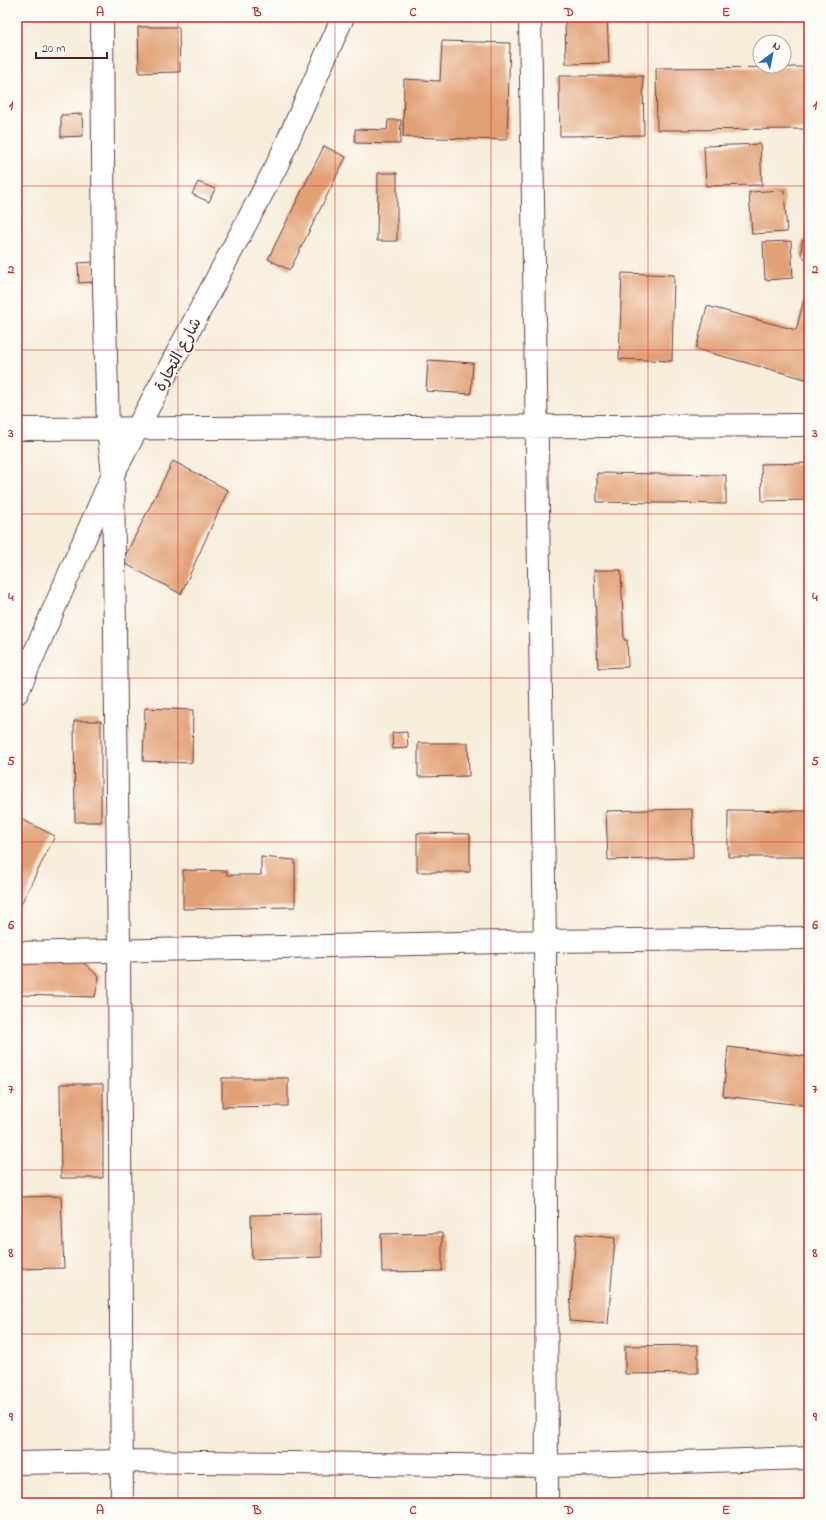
<svg xmlns="http://www.w3.org/2000/svg" width="826" height="1520" font-family="'Indie Flower','Playpen Sans Arabic',sans-serif">
<style>
.building{fill:#e2a074}
.lines{fill:none;stroke-linecap:round;stroke-linejoin:round}
.minor-casing{stroke:#643e45;stroke-width:24}
.tertiary-casing{stroke:#643e45;stroke-width:24}
.minor{stroke:#fff;stroke-width:22}
.tertiary{stroke:#fff;stroke-width:22}
.grid{fill:none;stroke:#d62828;stroke-width:1;stroke-opacity:0.55}
.labels{text-anchor:middle;stroke-width:3.5;stroke-linejoin:round;paint-order:stroke}
.street-label{font-size:16px;fill:#4a1f2b;stroke:#fdfcf7}
.neatline{fill:none;stroke:#d62828;stroke-width:1.5}
.grid-label{font-size:13px;text-anchor:middle;font-weight:bold;fill:#d62828}
</style>
<rect width="100%" height="100%" fill="#fdfcf7"/>
<filter id="ink" filterUnits="userSpaceOnUse"><feTurbulence type="fractalNoise" baseFrequency=".025" numOctaves="2"/><feDisplacementMap in="SourceGraphic" scale="8" xChannelSelector="R" yChannelSelector="G"/><feConvolveMatrix kernelMatrix="1 2 1 2 8 2 1 2 1" color-interpolation-filters="sRGB"/></filter>
<filter id="wash" filterUnits="userSpaceOnUse"><feTurbulence type="fractalNoise" baseFrequency=".012" numOctaves="4" result="noise"/><feDisplacementMap in="SourceGraphic" scale="16" xChannelSelector="R" yChannelSelector="G"/><feGaussianBlur stdDeviation="0.9" result="paint"/><feColorMatrix in="noise" values="0 0 0 0 0 0 0 0 0 0 0 0 0 0 0 0 0 1.4 0 .05"/><feComposite in="paint" operator="in"/></filter>
<g filter="url(#wash)">
<rect width="100%" height="100%" fill="#f6edda"/>
<g id="blocks">
<path class="building" d="M565,17H607L609,63L566,64Z
M138,27H179L180,72L139,73Z
M442,41L510,43L507,140L403,137L404,79L440,81Z
M809,67V129L657,130L656,68Z
M559,76H643L644,135L560,136Z
M82,114L83,136L61,137V115Z
M388,120H401L400,144L355,143V129L387,130Z
M760,144L762,185L706,186L704,146Z
M324,146L346,157L290,270L268,259Z
M378,173H397V241H377Z
M198,182L215,189L209,202L192,194Z
M784,190L787,232L752,234L749,192Z
M809,235V263L801,254L802,241Z
M791,241L793,278L765,280L763,242Z
M94,262L95,282L79,283L78,263Z
M622,273L674,275L672,361L619,359Z
M807,288L809,289V380L696,349L707,306L796,330Z
M428,360L473,363L471,394L426,391Z
M173,461L228,490L181,594L122,562Z
M809,463V500L762,501L761,464Z
M597,473L726,475V504L597,502Z
M594,570H621L624,640H627L628,667L598,668Z
M145,708L193,710L192,763L143,761Z
M74,721H101V822H75Z
M407,732L408,748L393,749L392,733Z
M418,743H468L469,776L418,777Z
M692,809L693,858L608,860L606,811Z
M728,810L809,811V857H728Z
M17,817L55,836L17,912Z
M417,833L470,834V872H417Z
M261,857L295,860V907L183,909V870L227,871V875H261Z
M81,960L99,977L95,997L17,995V961Z
M728,1047L809,1057V1106L723,1096Z
M222,1078H288V1106L222,1107Z
M60,1084H103V1178H61Z
M61,1196L64,1268L17,1269V1197Z
M321,1214L322,1257L252,1259L251,1215Z
M442,1233V1271L382,1272L381,1234Z
M576,1234L615,1238L608,1324L569,1321Z
M698,1345V1373L625,1374V1346Z"/>
</g>
</g>
<g filter="url(#ink)">
<use href="#blocks" fill-opacity="0" stroke="#643e45" stroke-width="1"/>
<g class="lines">
<defs>
<path id="minor" d="M102,17L104,287L108,428L113,474L119,951L122,1503
M530,17L545,941L547,1503
M17,429L809,425
M17,953L545,941L809,938
M17,1463L121,1461L545,1466L809,1458"/>
<path id="tertiary" d="M17,693L113,474L277,165L343,17"/>
</defs>
<use href="#minor" class="minor-casing"/>
<use href="#tertiary" class="tertiary-casing"/>
<use href="#minor" class="minor"/>
<use href="#tertiary" class="tertiary"/>
</g>
</g>
<path class="grid" d="M178,17V1503M335,17V1503M491,17V1503M648,17V1503M17,186H809M17,350H809M17,514H809M17,678H809M17,842H809M17,1006H809M17,1170H809M17,1334H809"/>
<g class="labels">
<g class="street-label">
<text transform="translate(177 354) rotate(-62)" y="6">شارع التجارة</text>
</g>
</g>
<rect width="826" height="1520" fill="none" stroke="#fdfcf7" stroke-width="44"/>
<g transform="translate(772 54) rotate(32)"><circle r="19" fill="#fdfcf7" stroke="#b5a4a5"/>
<path d="M0-3L7 15L0 10L-7 15Z" fill="#1f6fb2"/>
<text y="-6" font-size="11" font-weight="bold" text-anchor="middle" fill="#4a1f2b">N</text>
</g>
<path d="M36 52v6h71v-6" fill="none" stroke="#4a1f2b" stroke-width="2"/>
<text x="42" y="52" font-size="12" fill="#4a1f2b" stroke="#fdfcf7" stroke-width="3" paint-order="stroke">20 m</text>
<rect x="22" y="22" width="782" height="1476" class="neatline"/>
<g class="grid-label">
<text x="100" y="16">A</text>
<text x="257" y="16">B</text>
<text x="413" y="16">C</text>
<text x="569" y="16">D</text>
<text x="726" y="16">E</text>
<text x="11" y="109">1</text>
<text x="815" y="109">1</text>
<text x="11" y="273">2</text>
<text x="815" y="273">2</text>
<text x="11" y="437">3</text>
<text x="815" y="437">3</text>
<text x="11" y="601">4</text>
<text x="815" y="601">4</text>
<text x="11" y="765">5</text>
<text x="815" y="765">5</text>
<text x="11" y="929">6</text>
<text x="815" y="929">6</text>
<text x="11" y="1093">7</text>
<text x="815" y="1093">7</text>
<text x="11" y="1257">8</text>
<text x="815" y="1257">8</text>
<text x="11" y="1421">9</text>
<text x="815" y="1421">9</text>
<text x="100" y="1514">A</text>
<text x="257" y="1514">B</text>
<text x="413" y="1514">C</text>
<text x="569" y="1514">D</text>
<text x="726" y="1514">E</text>
</g>
</svg>
